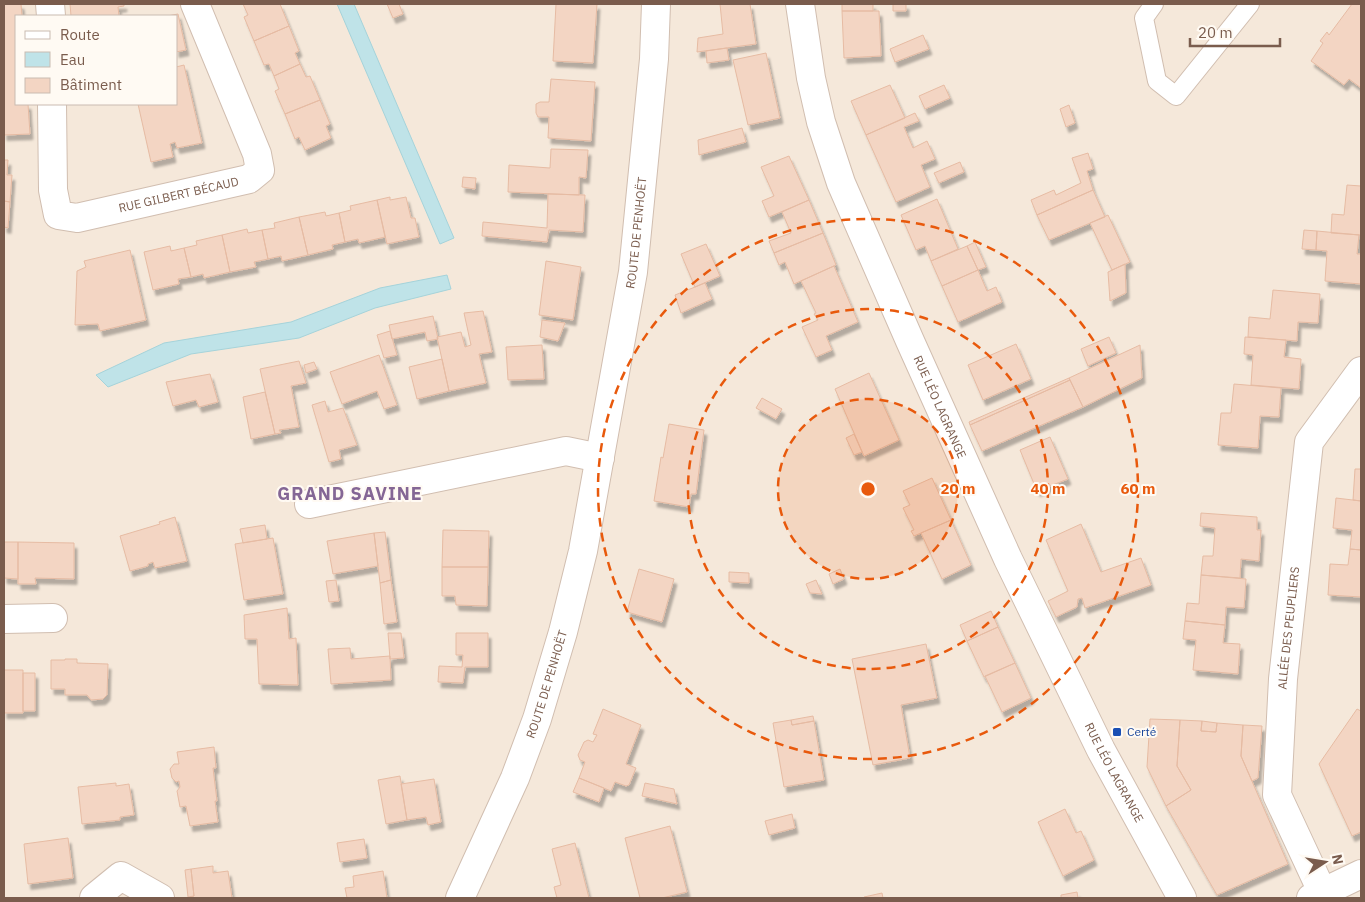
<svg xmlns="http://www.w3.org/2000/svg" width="1365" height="902" font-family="'IBM Plex Sans',sans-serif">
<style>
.residential{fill:#f5e8da;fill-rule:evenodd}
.water{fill:#bfe3e8;stroke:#a5d3da}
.building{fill:#f3d5c3;stroke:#e6bba3;filter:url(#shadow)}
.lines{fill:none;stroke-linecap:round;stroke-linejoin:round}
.service-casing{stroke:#d1beb0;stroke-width:20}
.minor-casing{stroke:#d1beb0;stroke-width:30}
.service{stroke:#fff;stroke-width:18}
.minor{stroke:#fff;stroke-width:28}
.ring{fill:none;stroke:#e8590c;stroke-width:2.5;stroke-dasharray:9 6}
.transit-dot{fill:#1a4fb4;stroke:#fffaf3;stroke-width:2}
.labels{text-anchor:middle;stroke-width:4;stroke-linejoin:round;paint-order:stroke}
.street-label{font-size:12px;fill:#7a5c4d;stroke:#fffaf3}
.transit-label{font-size:12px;fill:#164399;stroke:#fffaf3;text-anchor:start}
.district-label{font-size:18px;font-weight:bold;letter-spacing:1px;fill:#846695;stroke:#fffaf3}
.centre{fill:#e8590c;stroke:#fffaf3;stroke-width:2.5}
.ring-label{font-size:15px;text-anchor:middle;font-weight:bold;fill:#e8590c;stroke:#fffaf3;stroke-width:4;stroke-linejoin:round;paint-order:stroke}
</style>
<defs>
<filter id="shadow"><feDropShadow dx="3" dy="5.5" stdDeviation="1" flood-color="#0004"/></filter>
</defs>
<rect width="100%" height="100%" fill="#fdf6ec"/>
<path class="residential" d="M4,4H1361V898H4ZM16,16H176V104H16Z"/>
<path class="water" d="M337,4H354L454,238L440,244Z
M447,275L451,289L375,308L299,338L191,354L108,387L96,375L164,343L291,322L380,288Z"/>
<path class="building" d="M4,4H21L22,16H16V104H28L30,134L4,135Z
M70,4H124V6L118,7L119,16H71Z
M243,4H280L289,26L254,41L244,17L248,15Z
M387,4H399L403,14L393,18Z
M556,4H597L593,63L553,61Z
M720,4H750L756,44L697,52L698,38L723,34Z
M842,4H873V11H842Z
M893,4H906V11H893Z
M1352,4H1361V88L1349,79L1344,85L1311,61L1323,43L1320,41L1327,32L1329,35Z
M842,11H879L881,56L844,58Z
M178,14L186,50L176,52V16H167Z
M289,26L299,51L295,53L300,64L274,76L269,64L264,65L254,41Z
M923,35L929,49L895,62L890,49Z
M727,48L729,60L707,63L706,51Z
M766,53L780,118L748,125L733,60Z
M300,64L306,77L310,76L320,100L285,114L275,91L279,89L274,76Z
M184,65L202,143L177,148L175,142L170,144L173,157L151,162L138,104H176V67Z
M551,79L595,82L591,141L548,138L549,117H538L536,113V104L540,102H549Z
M890,85L905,118L866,135L851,101Z
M944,85L950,98L925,109L919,96Z
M320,100L330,124L326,126L331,138L305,150L299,137L295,139L285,114Z
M1069,105L1075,123L1066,127L1060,109Z
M915,113L919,121L904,127L913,148L927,141L935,159L921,165L930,187L896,202L866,135Z
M742,128L746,142L699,155L698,140Z
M551,149L588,150L586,178L579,177V195L508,192L509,165L550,168Z
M1088,153L1093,169L1087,171L1093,190L1037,215L1031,200L1054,190L1056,195L1081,183L1072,158Z
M789,156L809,200L769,217L762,201L774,196L761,167Z
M4,160H8L7,175H12L10,202L4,201Z
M960,162L964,172L939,183L934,173Z
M463,177L476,178L475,189L462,187Z
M1347,185L1361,186V235L1331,233L1332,214L1344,215Z
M1093,190L1105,217L1049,240L1037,215Z
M548,194L585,195L583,232L549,230L547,242L482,236L483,222L547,228Z
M390,197V200L406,197L411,218H415L419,237L387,244L377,200Z
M937,199L958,249L931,261L925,246L916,250L901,215Z
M377,200L385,237L359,243L358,239L345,242L339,213L351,210L350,206Z
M809,200L823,233L774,253L769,241L791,233L782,212Z
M4,201L10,202L8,228L4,227Z
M325,212L326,216L339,213L345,242L332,245L333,249L308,255L299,217Z
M1108,215L1130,262L1112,270L1090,223Z
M299,217L308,255L282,261L281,256L268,259L262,230L275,228L274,223Z
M247,229L248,233L262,230L268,259L254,262L256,267L230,272L222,235Z
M1304,230L1317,231L1316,250L1302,249Z
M1317,231L1359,235L1357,254H1361V284L1325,281L1327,251L1316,250Z
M823,233L836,265L794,284L785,262L779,265L774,253Z
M222,235L230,272L204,278L203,274L191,277L184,248L197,245L196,241Z
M975,242L986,267L978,270L967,246Z
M706,244L720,276L695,287L681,254Z
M170,246L171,251L184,248L191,277L178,279L179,284L153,290L144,252Z
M967,246L978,270L942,286L931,261Z
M130,250L146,320L100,331L98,324L75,325L77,271L86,267L84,261Z
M546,261L581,267L573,320L539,315Z
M1125,264L1126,293L1110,301L1108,272Z
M834,266L858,322L826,336L832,350L816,357L802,327L818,320L814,314L816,313L801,281Z
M978,270L987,291L996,287L1002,302L958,322L942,286Z
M705,283L712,299L681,313L675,295Z
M1273,290L1320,294L1318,323L1298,322L1297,341L1248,337L1249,317L1270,319Z
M483,311L492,352L479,354L486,383L449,391L437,337L461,332L465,347L471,345L464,313Z
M433,316L438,339L427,341L425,332L392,339L389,325Z
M542,320L565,323L558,341L540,337Z
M390,331L397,355L384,358L377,335Z
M1109,337L1116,353L1088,366L1081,349Z
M1245,337L1286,340L1284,357L1301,359L1299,389L1251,385L1253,355L1244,354Z
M1016,344L1031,379L983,400L968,365Z
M542,345L544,379L508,380L506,347Z
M1140,345L1142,378L1083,407L1069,378Z
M379,355L397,405L384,409L377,391L342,404L330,372Z
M442,359L449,391L417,399L409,367Z
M299,361L306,383L291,386L299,427L279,430L281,433L275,434L260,369Z
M314,362L317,369L306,373L304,365Z
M869,373L899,440L864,456L835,389Z
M210,374L218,402L199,407L196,400L173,406L166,382Z
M1069,378L1070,380L970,425L969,422Z
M1070,380L1083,407L982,451L970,425Z
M1234,384L1281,388L1279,417L1260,416L1258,448L1218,445L1221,413H1231Z
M265,392L275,434L251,439L243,397Z
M762,398L782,409L776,419L756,408Z
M325,401L328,412L343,408L357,445L339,450L341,459L329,462L312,405Z
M669,424L704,430L696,494H691L689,507L654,501L661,457L663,458Z
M854,434L862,452L854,455L846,438Z
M1050,437L1068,479L1037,491L1020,450Z
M1355,469H1361V501L1353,500Z
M932,478L951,520L914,536L911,531L914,530L903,508L910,505L903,491Z
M1336,498L1361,501V550L1350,549L1352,530L1333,528Z
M1201,513L1257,517V530H1261L1259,561L1241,559L1240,578L1201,575L1203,556H1213L1215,528L1200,526Z
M175,517L187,561L155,568L153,562L148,564V566L130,571L120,536L160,524L159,522Z
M951,520L971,565L942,579L921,533Z
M1081,524L1101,572L1141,558L1151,585L1085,608L1082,598L1078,599L1077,607L1056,617L1048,601L1068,591L1046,540Z
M265,525L267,539L243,543L240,529Z
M443,530L489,531L488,567H442Z
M385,532L391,580L380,583L374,533Z
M374,533L378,566L333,574L327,541Z
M273,538L283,594L244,600L235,544Z
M4,542H18V579L4,578Z
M18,542L74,543V579L35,578L36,584H18Z
M1350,549L1361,550V597L1328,595L1330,564L1348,565Z
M442,567H488L487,606L456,605L455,596H442Z
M639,569L674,579L662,622L627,612Z
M840,569L844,579L833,584L829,574Z
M729,572L749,573V583L729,582Z
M1201,575L1246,579L1244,608L1226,607L1225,625L1185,621L1187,603L1199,604Z
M336,580L339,601L329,602L326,581Z
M391,580L397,622L384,624L380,583Z
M816,580L822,594L810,593L806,584Z
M287,608L289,639L296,638L298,685L259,684L257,639H245L244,615Z
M991,611L998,627L967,641L960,625Z
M1185,621L1225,625L1223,643L1240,644L1238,674L1193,670L1196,640L1183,639Z
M998,627L1015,663L984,677L967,641Z
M388,633H401L404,658L390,659Z
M456,633H488V667H465L463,683L438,682L439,666L462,667L463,655H456Z
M926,644L937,698L901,705L910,758L873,765L852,659Z
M350,648L351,659L390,656L391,680L331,684L328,649Z
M65,659H77V663L108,664L107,695L103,699L91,700L87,695H65V689H51V660H65Z
M1015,663L1031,698L1002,712L985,676Z
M4,670H23V713H4Z
M23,673H35V711H23Z
M603,709L641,725L626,764L636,768L629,785L626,786L615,782L611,791L579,778L585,762L580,760L578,755L584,742L588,740L593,742L597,735L593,734Z
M1357,709L1361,711V832L1352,836L1319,764Z
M813,716L814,721L792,725L791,720Z
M1150,719L1180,720L1177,766L1191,790L1166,806L1147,767Z
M791,720L792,725L814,721L824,780L784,787L773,723Z
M1180,720L1202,721L1201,731L1216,732L1217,723L1243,725L1241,756L1288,864L1217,895L1166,806L1191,790L1177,766Z
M1202,721L1217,723L1216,732L1201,731Z
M1243,725L1262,726L1258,778L1252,781L1241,756Z
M214,747L216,768H213L217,801H215L218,822L190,826L186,806L180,807L177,791L180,787L179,781L176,782L172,778L170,769L174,764H179L177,752Z
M400,776L407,820L386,824L378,780Z
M579,778L604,788L599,802L573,792Z
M434,779L441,822L428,825L426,817L407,820L401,784Z
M116,783V786L129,784L134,815L120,817V820L82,824L78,787Z
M645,783L674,789L677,804L642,796Z
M1065,809L1076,833L1081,831L1094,860L1063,876L1038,822Z
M792,814L795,828L769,835L765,821Z
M670,826L687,892L662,898H640L625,838Z
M68,838L73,878L28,884L24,844Z
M364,839L367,858L340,862L337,843Z
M575,843L589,898H557L554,887L561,885L552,849Z
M213,866V873L228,871L232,898H188L194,896L191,869Z
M191,869L194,896L188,897L185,870Z
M383,871L387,898H347L345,888L354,887L353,876Z
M1077,892L1078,898H1061V895Z
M882,893L883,898H865L864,897Z"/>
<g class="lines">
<defs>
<path id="service" d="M1154,4L1144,18L1157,81L1176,96L1250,4"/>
<g id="minor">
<path d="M50,4L51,16"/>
<path id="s1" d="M800,4L811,78L821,122L841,183L910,341L1008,559L1101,750L1182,898"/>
<path id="s2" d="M52,104L53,190L58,215L77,218L249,179L260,170L257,154L195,4"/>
<path d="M309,504L566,451L600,458"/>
<path d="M4,619L53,618"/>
<path d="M94,898L121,876L160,898"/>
<path id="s3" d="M460,898L515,778L537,719L563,632L583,551L633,272L654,59L656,4"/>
<path d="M1311,898L1361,874"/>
<path id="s4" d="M1325,898L1277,795L1283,679L1309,442L1361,371"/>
</g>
</defs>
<use href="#service" class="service-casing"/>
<use href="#minor" class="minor-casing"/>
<use href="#service" class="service"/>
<use href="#minor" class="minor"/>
</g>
<circle cx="868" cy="489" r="90" fill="#e8590c" fill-opacity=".12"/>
<g class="ring">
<circle cx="868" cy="489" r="90"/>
<circle cx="868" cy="489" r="180"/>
<circle cx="868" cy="489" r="270"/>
</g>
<rect class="transit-dot" x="1112" y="727" width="10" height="10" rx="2.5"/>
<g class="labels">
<g class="street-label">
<text dy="4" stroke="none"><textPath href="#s2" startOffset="235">RUE GILBERT BÉCAUD</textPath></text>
<text dy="4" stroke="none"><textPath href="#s3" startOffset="692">ROUTE DE PENHOËT</textPath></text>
<text dy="4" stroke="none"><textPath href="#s1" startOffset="429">RUE LÉO LAGRANGE</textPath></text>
<text dy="4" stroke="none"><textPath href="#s4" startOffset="281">ALLÉE DES PEUPLIERS</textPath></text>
<text dy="4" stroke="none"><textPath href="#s3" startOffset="231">ROUTE DE PENHOËT</textPath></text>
<text dy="4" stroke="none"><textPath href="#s1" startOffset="834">RUE LÉO LAGRANGE</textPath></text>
</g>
<g class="transit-label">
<text x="1127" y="736">Certé</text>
</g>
<g class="district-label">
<text x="350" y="500">GRAND SAVINE</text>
</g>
</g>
<circle cx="868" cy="489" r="8" class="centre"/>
<g class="ring-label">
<text x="958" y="494">20 m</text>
<text x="1048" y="494">40 m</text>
<text x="1138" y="494">60 m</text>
</g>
<rect width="1365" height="902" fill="none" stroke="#7a5c4d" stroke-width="10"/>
<rect x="15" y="15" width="162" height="90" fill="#fffaf3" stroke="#cabbb1"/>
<rect x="25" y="31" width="25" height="8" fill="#ffffff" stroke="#cabbb1"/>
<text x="60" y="40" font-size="15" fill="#7a5c4d">Route</text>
<rect x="25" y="52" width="25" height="15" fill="#bfe3e8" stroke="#cabbb1"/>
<text x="60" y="65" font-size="15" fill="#7a5c4d">Eau</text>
<rect x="25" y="78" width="25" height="15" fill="#f3d5c3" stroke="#cabbb1"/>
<text x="60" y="90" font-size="15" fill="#7a5c4d">Bâtiment</text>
<g transform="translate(1325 862) rotate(78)" stroke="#fffaf3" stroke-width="4" paint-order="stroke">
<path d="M0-4L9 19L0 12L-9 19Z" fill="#7a5c4d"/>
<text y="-8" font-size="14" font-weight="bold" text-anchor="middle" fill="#7a5c4d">N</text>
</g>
<path d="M1190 38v8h90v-8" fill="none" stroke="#7a5c4d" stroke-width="2.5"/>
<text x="1198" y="38" font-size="15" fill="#7a5c4d" stroke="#fffaf3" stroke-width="4" paint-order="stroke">20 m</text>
</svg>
